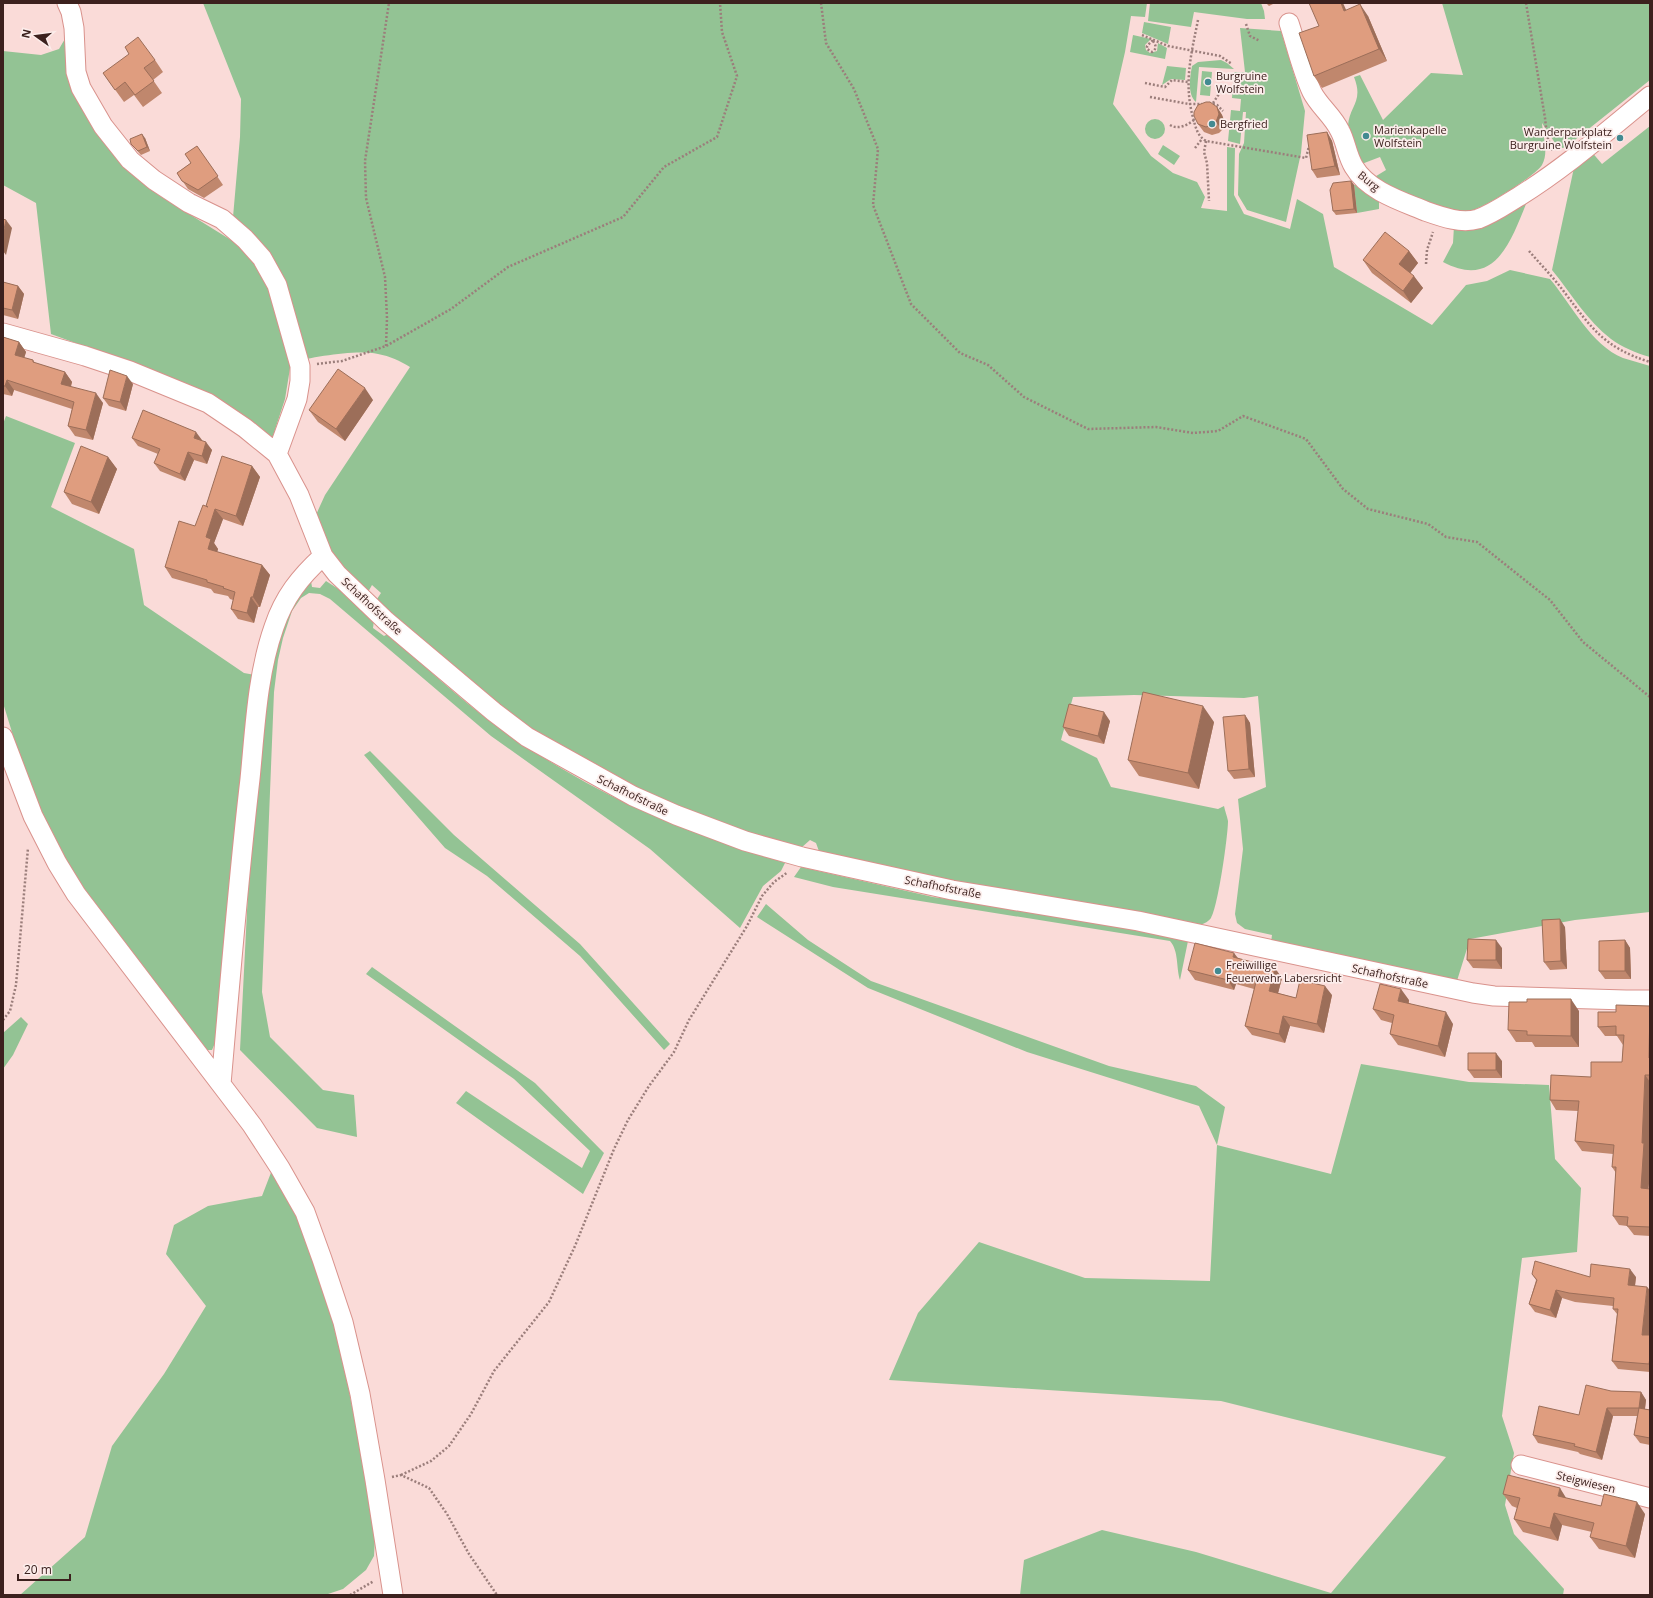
<svg xmlns="http://www.w3.org/2000/svg" width="1653" height="1598" font-family="'Open Sans',sans-serif">
<style>
.green{fill:#93c394}
.lines{fill:none;stroke-linecap:round;stroke-linejoin:round}
.minor-casing{stroke:#d9928c;stroke-width:21}
.path{stroke:#9b7e7b;stroke-width:2.5;stroke-dasharray:2 2;stroke-linecap:butt}
.minor{stroke:#fff;stroke-width:19}
.wall{fill:#c0876d}
.shaded-wall{fill:#9c6e59}
.building{fill:#df9d7f;stroke:#9c6e59}
.poi-dot{fill:#438a91;stroke:#fcedeb;stroke-width:1.5}
.labels{text-anchor:middle;stroke-width:3.5;stroke-linejoin:round;paint-order:stroke}
.poi-label{font-size:11px;fill:#3c211e;stroke:#fcedeb;text-anchor:start}
.street-label{font-size:11px;fill:#3c211e;stroke:#fcedeb}
</style>
<rect width="100%" height="100%" fill="#fadbd8"/>
<path class="green" d="M203,3H1147L1145,17L1131,16L1125,52L1113,104L1151,156L1173,173L1197,182L1205,197L1201,208L1227,211V147L1235,148L1234,195L1244,214L1290,229L1297,199L1323,214L1334,267L1432,325L1466,285L1487,281L1510,270L1550,279C1571,304 1591,345 1623,358C1632,361 1641,363 1650,366V912L1575,920L1470,939L1456,984L1271,942L1272,935L1245,929L1237,923L1235,914L1243,849L1238,799L1266,787L1258,696L1244,698L1134,695L1073,697L1061,740L1097,758L1111,787L1218,809L1224,806C1225,811 1227,816 1228,821C1228,836 1218,907 1211,918C1207,923 1203,924 1198,925L935,878L820,854L816,843L810,840L801,848L734,828L662,801L561,748L509,714L375,602L381,593L372,585L367,594L340,565L325,541L315,517L325,495L410,367C400,361 390,356 378,354C356,349 314,357 291,362L285,399L272,439L173,379L51,334L36,203L3,185V51L41,55L59,49L69,32V56L128,171L160,196L231,240L240,137L241,99Z
M1150,3H1261L1264,11L1265,19H1247L1194,12L1191,27L1148,21Z
M1442,3H1650V80L1566,147L1562,148L1555,143L1542,123C1543,136 1549,153 1542,165C1535,176 1491,203 1478,208C1470,212 1460,213 1451,212C1428,210 1395,189 1373,178L1386,170L1380,157L1359,165C1356,156 1347,134 1348,126C1349,106 1364,102 1354,77L1360,75L1383,120L1431,73L1463,75Z
M1144,22L1171,27L1168,44L1142,33Z
M1240,28L1281,31L1305,111L1301,153L1286,222L1247,210L1238,195L1239,154L1244,143L1246,112H1243L1240,144L1228,141L1231,110L1240,111L1241,99L1232,98L1234,72H1245Z
M1133,35L1151,39L1145,45L1146,50L1150,53L1157,51L1158,43L1167,48L1165,59L1130,52Z
M1221,60L1227,63L1234,69L1199,67L1196,102C1187,94 1190,77 1192,66L1198,62Z
M1167,66L1186,68L1185,80L1171,79L1162,85Z
M1202,71L1212,72L1210,96L1200,95Z
M1145 129a10 10 0 1 1 20 0a10 10 0 1 1-20 0Z
M1650,126V357C1636,353 1622,347 1611,339C1587,321 1571,293 1552,270L1575,163L1590,150L1602,164Z
M1163,145L1180,156L1174,165L1158,154Z
M1354,185H1359L1379,197V209L1357,213Z
M1520,202L1526,204C1510,244 1494,289 1443,262L1453,243L1454,226Z
M6,416L75,443L51,507L134,549L144,605L244,673L255,675L215,1043L212,1050H203L83,894L32,797L3,703V424Z
M311,581L312,587L320,588L326,581L343,592L374,620L373,628L384,636L388,634C423,664 457,697 494,724C541,758 593,789 646,812C686,829 728,841 769,856L785,863L781,871L763,886L740,928L650,849L491,736L330,599L320,594L309,593L301,598L292,611L283,638L278,660L274,692L262,992L270,1037L323,1090L354,1095L357,1137L317,1128L240,1050L249,872L265,691L289,603Z
M370,751L454,835L580,944L670,1044L664,1050L580,956L487,876L445,848L364,755Z
M801,867L933,897L992,905L1092,921L1188,941L1180,980C1176,968 1179,951 1170,941L833,887L794,877Z
M766,904L808,940L871,981L1109,1066L1196,1086L1225,1107L1217,1145L1331,1174L1361,1064L1469,1082L1549,1085L1555,1159L1581,1188L1577,1252L1522,1258L1502,1416L1514,1453L1505,1505L1514,1534L1564,1589L1563,1595H1020L1024,1560L1102,1530L1196,1552L1331,1593L1446,1457L1221,1401L889,1380L918,1313L979,1242L1085,1278L1210,1281L1217,1145L1199,1106L1027,1052L868,988L757,917Z
M372,967L535,1083L604,1153L583,1194L456,1103L466,1091L582,1168L590,1151L514,1079L366,974Z
M21,1017L28,1024L13,1055L3,1069V1033Z
M272,1170L300,1222L336,1328L344,1365L363,1463L375,1538L374,1556L366,1570L343,1589L325,1595H20L85,1537L112,1446L164,1374L206,1306L166,1254L174,1225L208,1206L262,1196Z"/>
<g class="lines">
<defs>
<path id="minor" d="M67,3L71,12L74,28L76,72L81,88L103,126L130,160L154,180L189,203L222,219L245,239L262,258L277,285L300,366V381L297,399L277,454
M1289,23C1296,44 1302,71 1312,92C1319,106 1333,116 1340,131C1346,142 1347,156 1354,167C1368,191 1401,201 1425,211C1442,217 1461,224 1478,219C1492,214 1505,205 1518,197C1565,168 1607,131 1650,96
M3,333L85,356L130,371L208,403L245,428L277,454L299,495L323,556L337,574L360,596L386,621L494,712L527,737L633,796L676,815L745,841L802,857L952,890L1138,921L1473,993L1494,996L1626,1000H1650
M3,737L33,816L57,863L76,894L252,1125L280,1168L305,1212L322,1259L343,1322L360,1394L375,1480L393,1595
M221,1084C230,982 238,881 250,779C255,729 257,675 274,627C284,597 300,577 323,556
M1521,1465L1650,1498"/>
</defs>
<use href="#minor" class="minor-casing"/>
<path class="path" d="M821,3L826,43L854,89L878,149L873,205L911,304L960,353L988,365L1024,397L1088,429L1156,427L1193,433L1218,431L1243,416L1306,439L1343,489L1368,509L1428,524L1446,537L1477,542L1550,600L1583,642L1650,697
M1526,3L1545,118L1547,136L1553,152
M1198,20C1191,55 1183,85 1194,121C1196,129 1198,136 1206,141L1306,158L1309,146
M1246,24L1250,36L1260,41
M1142,35L1168,46L1220,56L1232,64
M1153,41C1156,45 1157,49 1152,52L1147,49V46L1154,39
M1145,83L1165,87L1172,80L1188,82
M1150,97L1189,104H1202
M1209,103L1217,105L1223,111
M1213,103L1223,88
M1170,125C1178,130 1188,125 1194,120
M1206,141L1204,152L1207,163L1209,201
M1195,148L1202,139
M1529,251C1541,265 1554,278 1565,293C1592,329 1605,348 1650,362
M1426,264L1427,250L1433,232
M386,346L387,318L385,277L366,198L365,161L389,3
M317,364L342,361L386,346L451,309L508,267L623,217L664,167L717,137L737,76L722,32L720,3
M3,1020L10,1011L16,985L28,848
M401,1475L431,1461L449,1446L471,1414L494,1371L549,1302L575,1246L614,1149L628,1120L649,1086L674,1052L689,1020L747,926L762,896L774,882L788,872
M392,1477L401,1475L429,1488L447,1514L469,1554L497,1595
M350,1595L374,1581"/>
<use href="#minor" class="minor"/>
</g>
<path class="wall" d="M1266,3H1275L1269,6Z
M1347,10L1368,16L1387,61L1322,88L1314,76Z
M155,60L163,72L153,80L162,93L143,107L134,95L124,102L103,73Z
M1217,107L1222,115L1225,123L1222,130L1219,133L1212,135L1204,132L1198,124Z
M1327,132L1332,141L1340,175L1317,178L1312,170Z
M145,138L150,151L141,155L131,144Z
M197,146L223,185L204,198L188,189L177,173L191,163Z
M1351,181L1354,185L1357,213L1336,215L1333,211Z
M1409,251L1418,263L1410,273L1423,288L1411,303L1372,273L1363,260Z
M3,282L18,286L24,294L18,319L3,315Z
M3,337L19,342L26,352L24,358L33,360L35,363L65,372L72,382L71,387L103,403L93,440L75,436L68,426L72,409L14,390L12,396L3,394Z
M133,384L126,411L109,406L103,398Z
M373,400L345,441L318,422L309,410Z
M132,438L202,440V441L212,450L207,464L194,460L185,481L160,471L154,463L158,454L138,446Z
M108,457L117,469L99,514L72,504L64,492Z
M252,466L260,477L243,526L223,519L214,543L218,549L217,552L262,565L270,575L260,607H258L254,623L238,619L231,609L233,600L230,599L228,596L214,593L211,589L172,578L165,567L195,526L206,506Z
M1245,715L1250,723L1255,777L1234,779L1228,771Z
M1110,721L1104,744L1069,736L1063,727Z
M1214,722L1199,789L1139,776L1128,760Z
M1565,927L1567,969L1550,970L1544,962Z
M1625,940L1630,948L1631,979H1605L1599,971Z
M1502,948V969L1473,968L1467,960Z
M1238,958L1282,978L1278,993L1296,998L1332,995L1324,1033L1290,1026L1285,1043L1252,1035L1245,1026L1254,989L1236,984L1234,990L1195,980L1188,970Z
M1409,1000V1003L1453,1024L1445,1057L1398,1045L1390,1034L1392,1023L1381,1020L1373,1009Z
M1527,1002L1579,1011V1047H1535L1532,1042H1516L1508,1030Z
M1650,1006V1130L1649,1150L1650,1151V1169L1648,1189H1650V1236L1634,1235L1627,1226L1619,1225L1613,1216L1616,1173L1612,1167L1613,1154L1582,1151L1575,1141L1578,1111L1556,1110L1550,1100L1591,1077L1622,1062L1623,1045L1617,1036H1605L1598,1027L1616,1012Z
M1502,1061V1078H1474L1468,1070Z
M1532,1274L1590,1277H1636L1635,1286L1649,1335H1650V1372L1618,1369L1612,1361L1617,1314L1613,1309V1306L1575,1302L1562,1298L1556,1318L1535,1312L1529,1304L1536,1280Z
M1611,1391L1641,1392L1646,1400L1645,1409L1650,1410V1445L1640,1443L1634,1435L1637,1416H1613L1602,1460L1580,1454L1578,1452L1538,1443L1533,1435L1579,1415Z
M1503,1494L1566,1498L1601,1506L1645,1514L1635,1558L1599,1549L1590,1537L1592,1532L1562,1525L1558,1541L1523,1532L1514,1519L1517,1508L1512,1506Z"/>
<path class="shaded-wall" d="M1341,3H1343L1352,23L1344,11Z
M1360,4L1368,16L1387,61L1379,49Z
M1217,107L1222,115L1225,123L1222,130L1216,122Z
M1327,132L1332,141L1340,175L1335,166Z
M142,134L145,138L150,151L147,147Z
M1351,181L1354,185L1357,213L1354,209Z
M6,220L12,228L6,255L3,251V234Z
M1409,251L1418,263L1408,276L1399,264Z
M1414,276L1423,288L1411,303L1403,291Z
M18,286L24,294L18,319L12,310Z
M19,342L26,352L22,365L15,355Z
M65,372L72,382L68,394L61,384Z
M127,376L133,384L126,411L120,402Z
M7,380L14,390L12,396L5,386Z
M365,388L373,400L345,441L336,429Z
M96,393L103,403L93,440L86,430Z
M196,432L202,440L199,446L194,438Z
M206,442L212,450L207,464L202,456Z
M188,452L194,460L185,481L180,474Z
M108,457L117,469L99,514L91,502Z
M252,466L260,477L243,526L236,516Z
M215,509L223,519L214,543L218,549L215,559L208,549L206,537Z
M262,565L270,575L260,607L253,597Z
M251,597L258,607L254,623L247,613Z
M1203,706L1214,722L1199,789L1188,773Z
M1104,712L1110,721L1104,744L1098,736Z
M1245,715L1250,723L1255,777L1249,769Z
M1560,919L1565,927L1567,969L1561,961Z
M1496,940L1502,948V969L1496,960Z
M1625,940L1630,948L1631,979L1625,971Z
M1234,953L1241,962L1233,957Z
M1275,968L1282,978L1276,1001L1269,991Z
M1229,975L1236,984L1234,990L1228,980Z
M1325,986L1332,995L1324,1033L1317,1024Z
M1401,989L1409,1000L1406,1012L1398,1001Z
M1571,999L1579,1011V1047L1571,1036Z
M1650,1006V1059L1649,1058Z
M1446,1012L1453,1024L1445,1057L1438,1046Z
M1283,1016L1290,1026L1285,1043L1279,1034Z
M1496,1053L1502,1061V1078L1496,1070Z
M1645,1075L1650,1082V1130L1649,1150L1650,1151V1169L1648,1198L1641,1188L1642,1143Z
M1630,1269L1636,1277L1634,1293L1628,1285Z
M1647,1287L1650,1290V1325L1648,1343L1642,1335Z
M1556,1290L1562,1298L1556,1318L1550,1310Z
M1641,1392L1646,1400L1644,1416L1639,1408Z
M1607,1408L1613,1416L1602,1460L1596,1452Z
M1560,1488L1568,1501L1558,1496Z
M1637,1502L1645,1514L1635,1558L1626,1546Z
M1554,1513L1562,1525L1558,1541L1550,1528Z"/>
<path class="building" d="M1309,3H1341L1344,11L1360,4L1379,49L1314,76L1299,33L1319,26Z
M138,37L155,60L144,68L154,81L135,95L125,82L115,90L103,73L129,54L125,47Z
M1206,102H1210L1217,107L1219,114L1216,122L1214,124L1206,127L1198,124L1194,116V112L1198,105Z
M1327,132L1335,166L1312,170L1307,135Z
M142,134L147,147L138,151L131,144L130,139Z
M197,146L218,176L198,190L182,181L177,173L191,163L185,154Z
M1351,181L1354,209L1333,211L1330,190L1333,183Z
M3,219L6,220L3,234Z
M1385,232L1409,251L1399,264L1414,276L1403,291L1363,260Z
M3,282L18,286L12,310L3,308Z
M3,337L19,342L15,355L33,360V362L65,372L61,384L96,393L86,430L68,426L74,402L7,380L5,386H3Z
M338,369L365,388L336,429L309,410Z
M110,370L127,376L120,402L103,398Z
M143,410L196,432L194,438L206,442L202,456L188,452L180,474L154,463L160,449L132,438Z
M81,446L108,457L91,502L64,492Z
M222,456L252,466L236,516L215,509L206,537L211,539L208,549L262,565L253,597H251L247,613L231,609L235,592L223,588L224,587L207,582V580L165,567L179,521L195,526L203,505L208,507L206,506Z
M1143,692L1203,706L1188,773L1128,760Z
M1069,704L1104,712L1098,736L1063,727Z
M1245,715L1249,769L1228,771L1223,717Z
M1560,919L1561,961L1544,962L1542,920Z
M1468,939L1496,940V960H1467Z
M1625,940V971H1599V941Z
M1195,943L1234,953L1233,957L1275,968L1269,991L1296,998L1300,980L1325,986L1317,1024L1283,1016L1279,1034L1245,1026L1256,982L1229,975L1228,980L1188,970Z
M1380,984L1401,989L1398,1001L1446,1012L1438,1046L1390,1034L1394,1015L1373,1009Z
M1527,999H1571V1036L1527,1035V1031L1508,1030L1509,1002H1527Z
M1616,1005L1650,1006L1649,1058H1650V1075H1645L1642,1143H1644L1641,1188L1650,1189V1227L1627,1226L1628,1217L1613,1216L1616,1167H1612L1614,1145L1575,1141L1579,1101L1550,1100L1551,1075L1591,1077V1062H1622L1624,1035H1616V1026L1598,1027V1012H1616Z
M1468,1053H1496V1070H1468Z
M1535,1261L1590,1277L1591,1264L1630,1269L1628,1285L1647,1287L1642,1335H1650V1357L1649,1364L1612,1361L1618,1309H1613L1614,1298L1569,1293L1556,1290L1550,1310L1529,1304L1537,1280L1532,1274Z
M1586,1385L1611,1391L1641,1392L1639,1408H1607L1596,1452L1574,1446L1575,1444L1533,1435L1539,1406L1579,1415Z
M1639,1408L1650,1410V1438L1634,1435Z
M1508,1475L1560,1488L1558,1496L1601,1506L1604,1494L1637,1502L1626,1546L1590,1537L1594,1523L1554,1513L1550,1528L1514,1519L1520,1498L1503,1494Z"/>
<g class="poi-dot">
<circle cx="1208" cy="82" r="4"/>
<circle cx="1212" cy="124" r="4"/>
<circle cx="1366" cy="136" r="4"/>
<circle cx="1620" cy="138" r="4"/>
<circle cx="1218" cy="971" r="4"/>
</g>
<g class="labels">
<g class="poi-label">
<text x="1216" y="80">Burgruine<tspan x="1216" dy="13">Wolfstein</tspan></text>
<text x="1220" y="128">Bergfried</text>
<text x="1374" y="134">Marienkapelle<tspan x="1374" dy="13">Wolfstein</tspan></text>
<text x="1612" y="136" text-anchor="end">Wanderparkplatz<tspan x="1612" dy="13">Burgruine Wolfstein</tspan></text>
<text x="1226" y="969">Freiwillige<tspan x="1226" dy="13">Feuerwehr Labersricht</tspan></text>
</g>
<g class="street-label">
<text transform="translate(1369 181) rotate(39)" y="4">Burg</text>
<text transform="translate(372 606) rotate(43)" y="4">Schafhofstraße</text>
<text transform="translate(633 795) rotate(26)" y="4">Schafhofstraße</text>
<text transform="translate(943 887) rotate(11)" y="4">Schafhofstraße</text>
<text transform="translate(1390 976) rotate(12)" y="4">Schafhofstraße</text>
<text transform="translate(1586 1482) rotate(14)" y="4">Steigwiesen</text>
</g>
</g>
<rect width="1653" height="1598" fill="none" stroke="#3c211e" stroke-width="8"/>
<g transform="translate(36 36) rotate(284)" stroke="#fcedeb" stroke-width="3" paint-order="stroke">
<path d="M0-3L7 15L0 10L-7 15Z" fill="#3c211e"/>
<text y="-6" font-size="11" font-weight="bold" text-anchor="middle" fill="#3c211e">N</text>
</g>
<path d="M18 1574v6h52v-6" fill="none" stroke="#3c211e" stroke-width="2"/>
<text x="24" y="1574" font-size="12" fill="#3c211e" stroke="#fcedeb" stroke-width="3" paint-order="stroke">20 m</text>
</svg>
